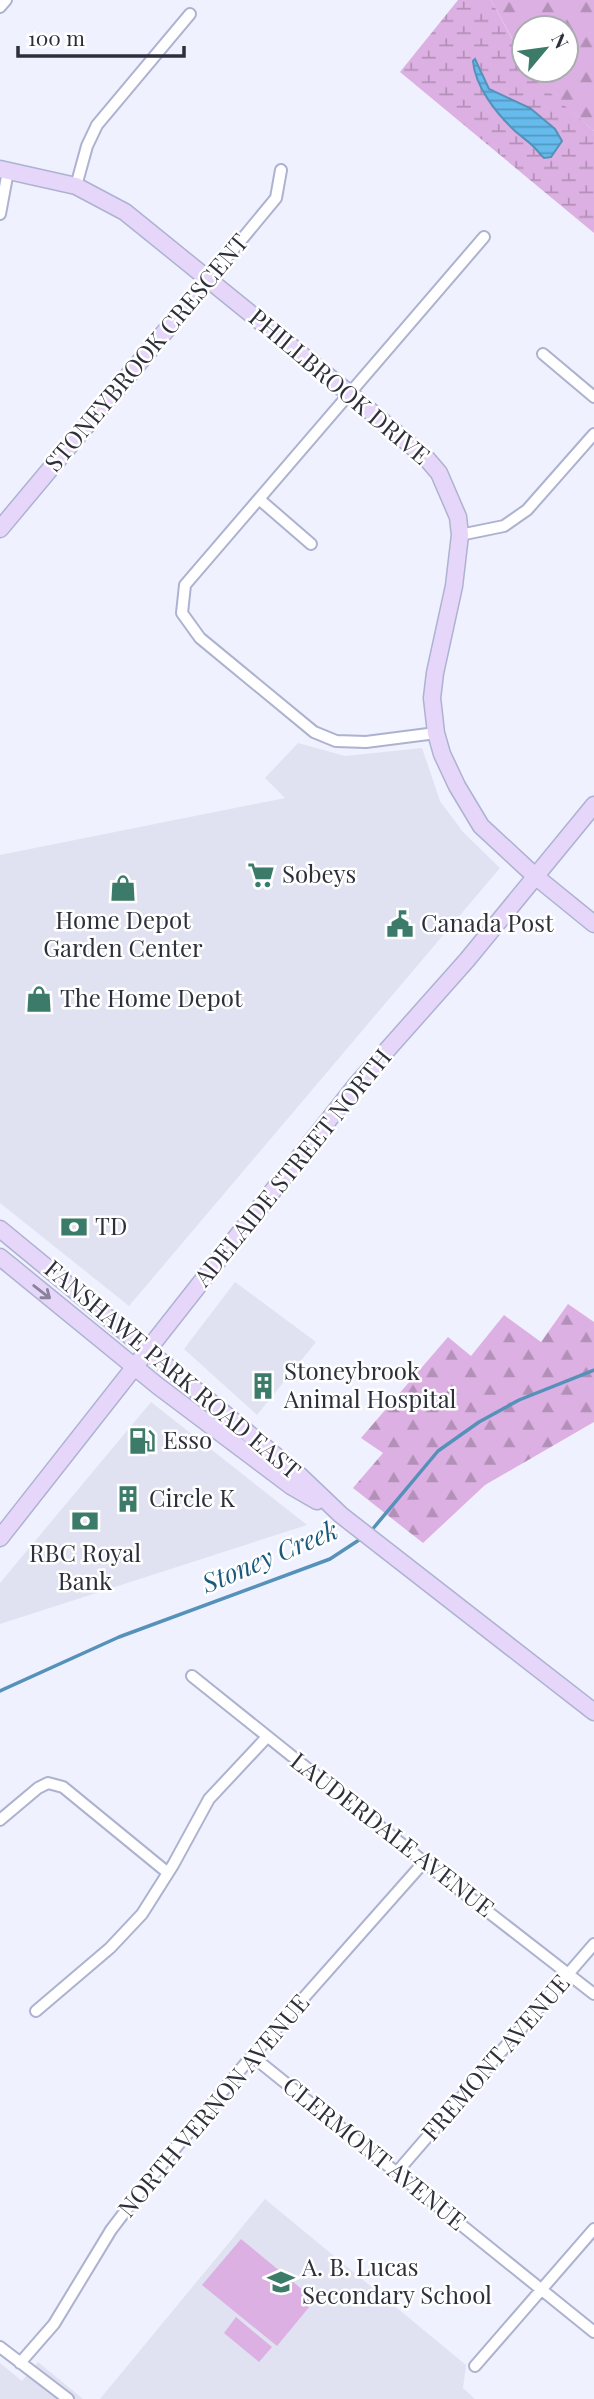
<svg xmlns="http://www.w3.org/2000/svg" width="594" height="2399" font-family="'Playfair Display',serif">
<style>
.built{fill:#e0e2f1}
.grass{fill:#dcb0e2}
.forest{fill:url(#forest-firs)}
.wetland{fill:url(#wetland-marsh)}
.water{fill:url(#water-rules);stroke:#5591b8;stroke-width:2}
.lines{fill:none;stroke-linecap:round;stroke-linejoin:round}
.stream{stroke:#5591b8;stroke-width:3.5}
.street-casing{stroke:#adb2d0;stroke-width:14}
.secondary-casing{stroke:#adb2d0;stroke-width:19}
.street{stroke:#fff;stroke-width:10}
.secondary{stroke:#e5d6fa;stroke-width:16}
.oneway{stroke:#89829a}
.labels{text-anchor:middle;stroke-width:5;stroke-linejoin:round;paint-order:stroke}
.street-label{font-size:24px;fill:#2d2f3b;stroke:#fff}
.poi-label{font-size:24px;fill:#2d2f3b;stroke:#fff;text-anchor:start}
.water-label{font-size:26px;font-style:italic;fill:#1a5b7d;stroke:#fff}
</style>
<defs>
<pattern id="forest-firs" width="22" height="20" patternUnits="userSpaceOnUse" patternTransform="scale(1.75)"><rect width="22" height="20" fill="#dcb0e2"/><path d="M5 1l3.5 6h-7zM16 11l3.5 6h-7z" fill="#b390b8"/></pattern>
<pattern id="wetland-marsh" width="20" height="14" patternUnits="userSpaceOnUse" patternTransform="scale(1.75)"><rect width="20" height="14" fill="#dcb0e2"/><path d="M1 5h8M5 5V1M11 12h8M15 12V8" fill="none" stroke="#b390b8"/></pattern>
<pattern id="water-rules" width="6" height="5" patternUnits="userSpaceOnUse" patternTransform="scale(1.75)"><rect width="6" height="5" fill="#66bbed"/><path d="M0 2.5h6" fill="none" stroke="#5498c1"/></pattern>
</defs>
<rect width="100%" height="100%" fill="#eff1fe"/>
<path class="built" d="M298,743L345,756L422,748L440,801L463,832L500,868L129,1306L0,1203V855L285,798L265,778Z
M235,1282L316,1342L257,1415L184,1349Z
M151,1402L307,1525L0,1624V1583Z
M265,2199L466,2365L463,2388L475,2399H100Z
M38,2362L83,2399H0V2363L22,2381Z"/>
<path class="grass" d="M241,2239L315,2300L277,2346L202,2285Z
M236,2317L272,2347L259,2362L224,2333Z"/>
<path class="forest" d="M491,0H594V131L534,80L529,70H566V28H524V60Z
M568,1304L594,1322V1422L485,1485L423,1543L353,1488L383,1453L361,1438L448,1337L471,1356L504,1315L541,1342Z"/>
<path class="wetland" d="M458,0H491L524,61V70H529L535,80L594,131V233L400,72Z"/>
<path class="water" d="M475,59L489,89L530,108L555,129L562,141L551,157L544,158L540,154C533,144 524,139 515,131C497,114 475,87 473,61Z"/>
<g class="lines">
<path class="stream" d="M371,1531L438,1451L479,1422L519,1400L594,1370
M0,1691L119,1637L330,1559L362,1538"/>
<defs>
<path id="street" d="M0,7L6,0
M76,186L87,146L97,125L190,14
M0,214L8,171
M209,279L276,198L281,170
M543,354L594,397
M259,499L311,544
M460,535L504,526L527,510L594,434
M436,733L366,742L336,741L314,732L200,638L182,613L185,585L484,237
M192,1676L424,1862L594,1994
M0,1820L38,1788L48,1783L63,1787L168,1873
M36,2011L110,1948L142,1914L173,1865L209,1799L267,1737
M252,2056L594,2332
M397,2172L594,1944
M0,2347L68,2399
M20,2363L54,2324L111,2230L149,2180L246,2063L424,1862
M475,2366L594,2229"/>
<path id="secondary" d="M0,169L76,186L125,212L350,394L427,459L439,473L458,517L460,535L454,586L435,673L432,698L436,733L442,754L457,786L481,826L535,876L594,924
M0,529L209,279
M0,1229L299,1475L341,1515L594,1712
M0,1257L158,1386L291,1486L317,1501
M0,1538L356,1085L467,960L594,805"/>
</defs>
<use href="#street" class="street-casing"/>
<use href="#secondary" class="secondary-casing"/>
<use href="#street" class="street"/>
<use href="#secondary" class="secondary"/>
</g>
<defs><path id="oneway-shaft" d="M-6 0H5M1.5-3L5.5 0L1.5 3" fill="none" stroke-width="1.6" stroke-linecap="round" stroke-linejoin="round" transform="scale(1.75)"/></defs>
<use class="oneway" href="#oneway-shaft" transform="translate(42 1292) rotate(38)"/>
<defs>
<symbol id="supermarket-bare" viewBox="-9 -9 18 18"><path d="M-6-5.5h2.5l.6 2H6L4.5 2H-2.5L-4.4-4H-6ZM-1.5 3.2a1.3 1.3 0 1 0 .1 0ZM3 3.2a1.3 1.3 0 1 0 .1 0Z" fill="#3c7b69" stroke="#fff" stroke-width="2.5" paint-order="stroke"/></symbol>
<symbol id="shop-bare" viewBox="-9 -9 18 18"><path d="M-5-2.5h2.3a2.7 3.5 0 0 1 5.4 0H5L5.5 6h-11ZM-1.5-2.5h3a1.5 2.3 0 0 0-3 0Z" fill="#3c7b69" stroke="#fff" stroke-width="2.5" paint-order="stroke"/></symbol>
<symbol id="civic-bare" viewBox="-9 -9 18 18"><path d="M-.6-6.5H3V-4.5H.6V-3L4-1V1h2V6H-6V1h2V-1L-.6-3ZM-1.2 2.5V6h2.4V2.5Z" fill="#3c7b69" stroke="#fff" stroke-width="2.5" paint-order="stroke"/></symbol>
<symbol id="bank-bare" viewBox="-9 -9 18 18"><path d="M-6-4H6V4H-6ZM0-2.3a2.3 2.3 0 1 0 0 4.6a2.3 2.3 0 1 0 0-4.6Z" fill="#3c7b69" stroke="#fff" stroke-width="2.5" paint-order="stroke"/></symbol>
<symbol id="building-bare" viewBox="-9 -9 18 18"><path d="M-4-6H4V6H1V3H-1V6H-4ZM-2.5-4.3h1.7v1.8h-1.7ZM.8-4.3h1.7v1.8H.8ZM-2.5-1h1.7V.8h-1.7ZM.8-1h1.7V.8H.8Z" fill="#3c7b69" stroke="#fff" stroke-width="2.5" paint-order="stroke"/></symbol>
<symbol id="fuel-bare" viewBox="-9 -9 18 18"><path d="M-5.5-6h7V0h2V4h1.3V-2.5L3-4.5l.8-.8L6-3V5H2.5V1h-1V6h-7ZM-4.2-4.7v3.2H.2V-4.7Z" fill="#3c7b69" stroke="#fff" stroke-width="2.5" paint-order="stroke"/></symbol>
<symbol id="school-bare" viewBox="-9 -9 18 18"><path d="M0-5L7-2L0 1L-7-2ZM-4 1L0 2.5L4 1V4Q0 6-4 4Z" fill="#3c7b69" stroke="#fff" stroke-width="2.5" paint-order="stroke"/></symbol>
</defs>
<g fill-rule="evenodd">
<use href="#supermarket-bare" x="242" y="856" width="38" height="38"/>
<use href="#shop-bare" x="104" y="869" width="38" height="38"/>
<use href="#civic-bare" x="381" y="905" width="38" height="38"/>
<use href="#shop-bare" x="20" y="980" width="38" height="38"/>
<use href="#bank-bare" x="55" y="1208" width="38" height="38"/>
<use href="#building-bare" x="244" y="1367" width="38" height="38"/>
<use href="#fuel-bare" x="123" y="1422" width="38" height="38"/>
<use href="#building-bare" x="109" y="1480" width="38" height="38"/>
<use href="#bank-bare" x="66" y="1502" width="38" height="38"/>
<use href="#school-bare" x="262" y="2263" width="38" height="38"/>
</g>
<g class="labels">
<g class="street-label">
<text transform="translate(147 353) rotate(-50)" y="8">STONEYBROOK CRESCENT</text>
<text transform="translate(339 387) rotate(40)" y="8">PHILLBROOK DRIVE</text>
<text transform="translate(293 1168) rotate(-51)" y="8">ADELAIDE STREET NORTH</text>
<text transform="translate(172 1370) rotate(40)" y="8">FANSHAWE PARK ROAD EAST</text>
<text transform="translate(392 1835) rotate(38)" y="8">LAUDERDALE AVENUE</text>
<text transform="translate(496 2058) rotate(-49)" y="8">FREMONT AVENUE</text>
<text transform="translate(214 2106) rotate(-50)" y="8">NORTH VERNON AVENUE</text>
<text transform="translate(374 2154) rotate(39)" y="8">CLERMONT AVENUE</text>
</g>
<g class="poi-label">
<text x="282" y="883">Sobeys</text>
<text x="123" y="929" text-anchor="middle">Home Depot<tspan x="123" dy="28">Garden Center</tspan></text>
<text x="421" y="932">Canada Post</text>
<text x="60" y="1007">The Home Depot</text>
<text x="95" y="1235">TD</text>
<text x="284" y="1380">Stoneybrook<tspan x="284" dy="28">Animal Hospital</tspan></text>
<text x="163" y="1449">Esso</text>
<text x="149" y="1507">Circle K</text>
<text x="85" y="1562" text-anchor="middle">RBC Royal<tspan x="85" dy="28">Bank</tspan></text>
<text x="302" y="2276">A. B. Lucas<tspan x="302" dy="28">Secondary School</tspan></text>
</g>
<g class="water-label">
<text transform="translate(270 1557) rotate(-23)" y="9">Stoney Creek</text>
</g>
</g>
<g transform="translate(545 49) rotate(61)"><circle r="33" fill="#ffffff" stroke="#abacb1" stroke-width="2"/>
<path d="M0-5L12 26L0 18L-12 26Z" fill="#3c7b69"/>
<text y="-10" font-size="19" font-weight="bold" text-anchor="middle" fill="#2d2f3b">N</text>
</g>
<path d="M18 46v10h166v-10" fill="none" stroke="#2d2f3b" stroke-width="3.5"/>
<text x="28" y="46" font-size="21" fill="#2d2f3b" stroke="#ffffff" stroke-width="5" paint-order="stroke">100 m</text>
</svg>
